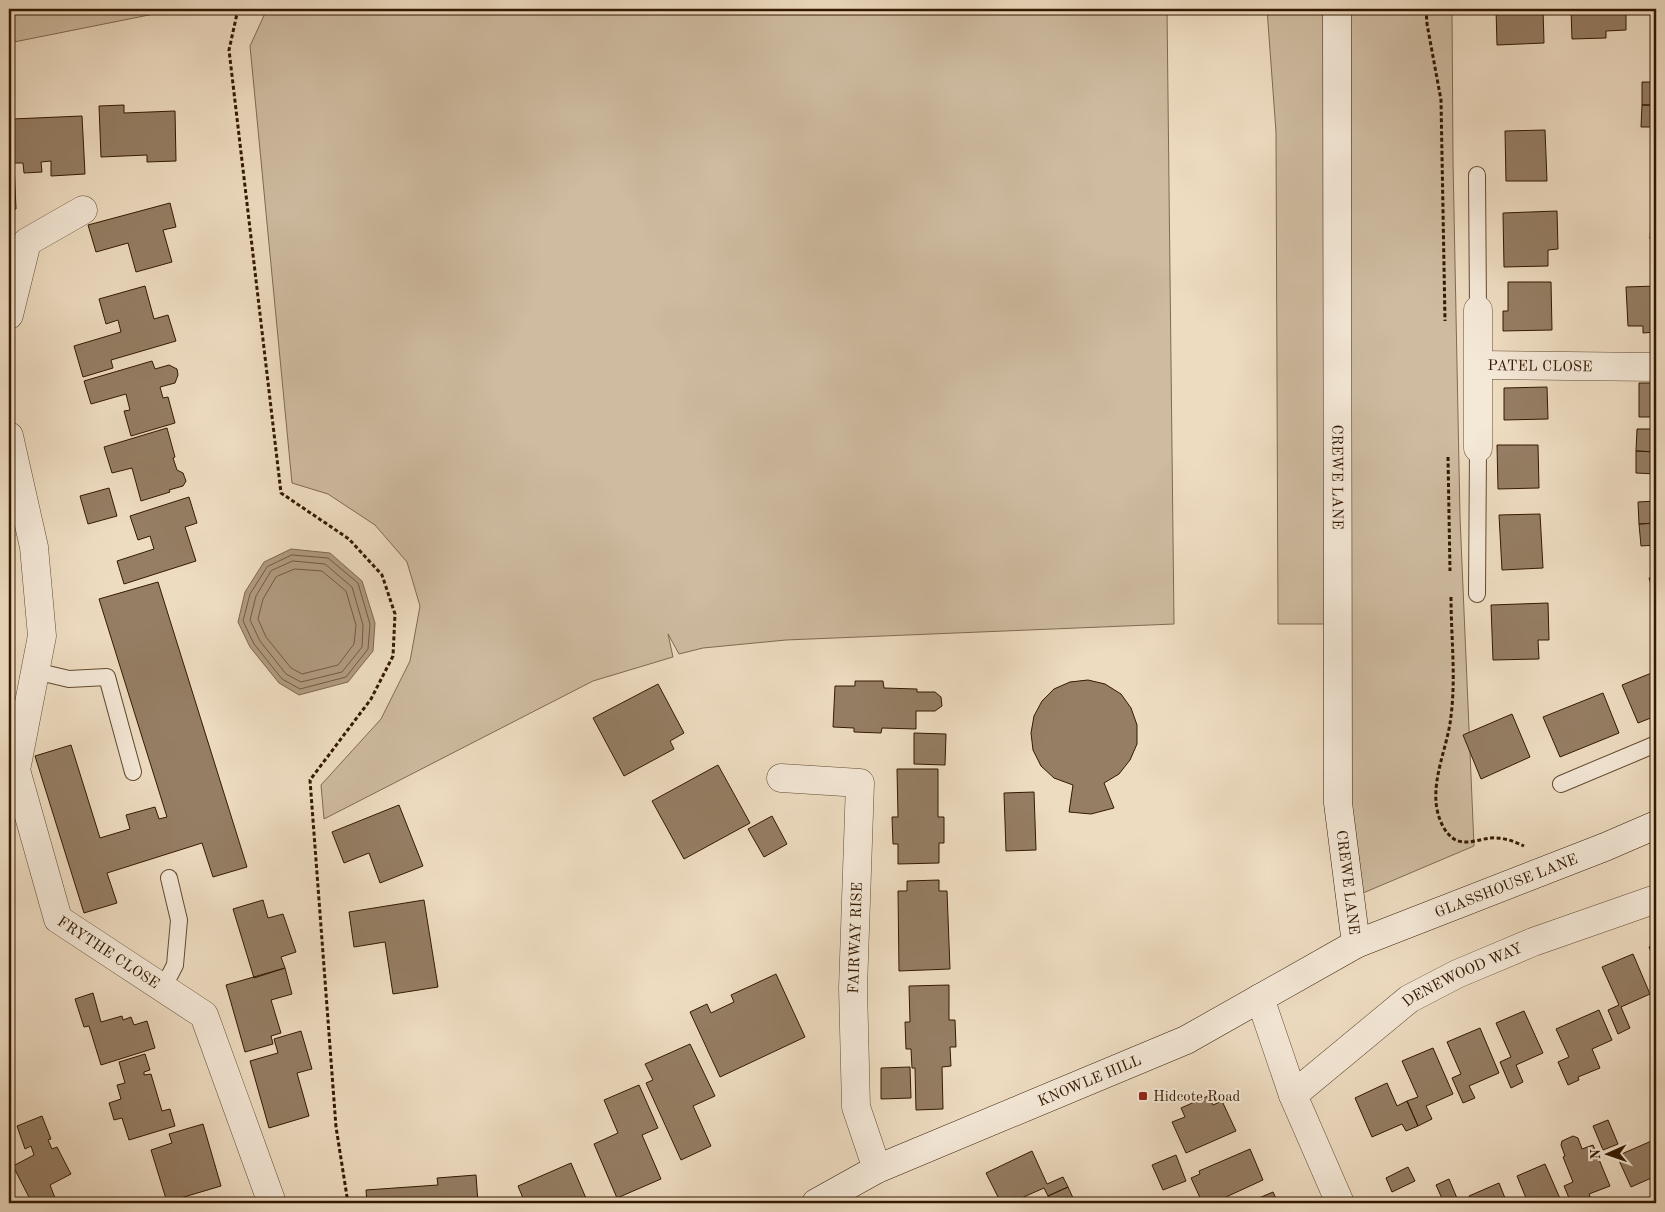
<svg xmlns="http://www.w3.org/2000/svg" width="1665" height="1212" font-family="'Old Standard TT',serif">
<style>
.green{fill:#cebba0;stroke:#816a50}
.water{fill:#af9a7f;stroke:#7e664c}
.lines{fill:none;stroke-linecap:round;stroke-linejoin:round}
.shore{stroke:#725a40;stroke-width:1}
.building{fill:#957e64;stroke:#341900}
.lane-casing{stroke:#624a30;stroke-width:18}
.street-casing{stroke:#624a30;stroke-width:29}
.secondary-casing{stroke:#341900;stroke-width:29}
.path{stroke:#341900;stroke-width:3;stroke-dasharray:4 2.5;stroke-linecap:butt}
.lane{stroke:#f4e8d7;stroke-width:16}
.street{stroke:#f4e8d7;stroke-width:28}
.secondary{stroke:#f4e8d7;stroke-width:28}
.poi-dot{fill:#8f2418;stroke:#f4e8d7;stroke-width:2}
.labels{text-anchor:middle;stroke-width:4;stroke-linejoin:round;paint-order:stroke}
.street-label{font-size:15px;fill:#341900;stroke:#f4e8d7}
.poi-label{font-size:15px;fill:#341900;stroke:#f4e8d7;text-anchor:start}
</style>
<rect width="100%" height="100%" fill="#eedcc1"/>
<filter id="stains"><feTurbulence type="fractalNoise" baseFrequency=".004" numOctaves="4"/><feColorMatrix values="0 0 0 0 .2 0 0 0 0 .09 0 0 0 0 .02 0 0 0 .5 -.17"/></filter>
<radialGradient id="worn" r=".72"><stop offset=".6" stop-color="#630" stop-opacity="0"/><stop offset="1" stop-color="#630" stop-opacity=".3"/></radialGradient>
<path class="green" d="M9,9H179L9,43Z
M267,9H1167L1174,624L786,640L703,648L679,654L668,634L673,657L593,681L324,819L321,785L381,719L410,661L420,606L407,562L375,525L328,494L292,483L250,46Z
M1267,9H1337L1338,624H1278L1276,132Z
M1338,9H1452L1453,160L1460,517L1474,846L1356,896L1349,847Z"/>
<path class="water" d="M291,549L330,553L362,581L375,623L373,651L348,682L299,695L279,683L250,647L238,622L245,592L264,562Z"/>
<g class="lines">
<path class="shore" d="M292,555L328,558L358,583L370,624L368,649L346,677L300,689L282,679L254,644L243,621L250,594L267,567Z
M293,561L325,564L352,587L363,625L362,647L342,672L301,682L286,674L260,641L250,620L256,596L271,571Z
M295,569L322,571L346,591L356,625L354,644L338,665L302,674L291,668L266,637L258,619L263,599L276,577Z"/>
</g>
<path class="building" d="M1496,9H1543L1544,43L1497,45Z
M1571,9H1626V30L1606,31V38L1572,39Z
M1642,82H1656V105H1642Z
M9,102H12V119L82,116L85,174L51,176V161L41,162L42,172L24,173L23,163H14L16,209H9Z
M124,105V113L175,111L176,161L147,162V155L101,157L99,106Z
M1642,105H1656V127H1641Z
M1545,130L1547,181H1506L1505,131Z
M1653,150H1656V186H1653Z
M170,203L176,227L163,230L172,262L136,272L128,243L96,252L88,225Z
M1652,205H1656V239H1650Z
M1557,211L1558,249L1548,250V266L1504,267L1503,213Z
M1508,282H1551L1552,330L1503,331V311H1508Z
M145,286L154,319L168,315L176,341L111,360L113,368L83,377L74,346L121,332L118,320L106,324L99,299Z
M1656,286V332L1643,333V326H1628L1626,287Z
M152,361L155,369L169,365L177,369L178,375L175,383L160,387L163,398L168,397L175,423L131,436L124,411L130,410L126,394L91,404L84,381Z
M1639,383H1656V417H1639Z
M1547,387L1548,419L1504,420V388Z
M167,428L175,457L173,458L177,470L183,473L186,481L183,486L169,490L170,492L141,501L132,468L112,473L104,447Z
M1637,429H1656V452L1636,451Z
M1497,445H1538L1539,488L1498,489Z
M1636,451L1656,452V474L1636,473Z
M109,488L117,516L88,524L80,496Z
M189,497L197,523L185,527L196,561L124,584L117,561L154,549L150,536L138,540L130,516Z
M1656,501V523L1639,524L1638,502Z
M1540,514L1543,568L1502,570L1499,515Z
M1656,523V545L1641,546L1639,524Z
M1656,576V599L1649,578Z
M158,582L247,867L213,877L202,843L107,873L117,903L84,913L35,756L71,745L100,838L130,829L126,815L155,807L159,819L167,817L99,599Z
M1548,603L1549,640H1538L1539,659L1493,660L1491,605Z
M1654,672L1656,677V716L1638,723L1622,685Z
M1088,680L1105,684L1121,694L1131,708L1137,725V744L1130,760L1119,774L1104,783L1114,808L1091,814L1069,812L1073,785L1054,778L1041,766L1033,750L1031,733L1034,716L1042,701L1054,689L1070,682Z
M855,681H883L884,688L917,689V692H935L941,697L942,706L935,711H916V729L882,728L881,733L854,732V728L833,727L835,686H855Z
M658,684L684,733L670,741L674,749L624,776L593,718Z
M1603,693L1619,733L1560,757L1543,717Z
M1512,714L1530,757L1481,779L1463,735Z
M914,733L946,734L945,765L914,764Z
M718,765L750,823L684,859L652,801Z
M897,769H938V817H944V843H939V863L898,864V844H893L892,817H898Z
M1034,792L1036,850L1006,851L1004,793Z
M399,805L423,866L380,883L369,853L344,863L332,832Z
M772,816L787,844L764,857L748,829Z
M939,880V891H947L950,969L899,971L898,891H907V881Z
M263,900L268,918L283,914L296,952L281,957L285,968L254,978L233,909Z
M424,900L438,987L393,994L385,942L354,947L349,912Z
M1656,944V963L1649,947Z
M1633,954L1650,994L1621,1007L1630,1028L1618,1034L1608,1010L1619,1005L1602,967Z
M285,968L292,994L271,1000L281,1033L271,1036L273,1044L245,1052L226,985Z
M776,974L805,1037L720,1077L690,1012L707,1004L711,1013L734,1002L731,995Z
M949,985V1020H955L956,1047H950L951,1066L942,1067L943,1109L916,1110L915,1068H912L911,1049H906L905,1022H910L909,986Z
M93,993L101,1022L122,1016L123,1020L131,1017L134,1025L147,1021L155,1048L101,1065L89,1026L84,1027L75,999Z
M1599,1010L1612,1040L1592,1049L1600,1068L1578,1077L1579,1080L1568,1085L1558,1062L1569,1057L1556,1029Z
M1524,1011L1543,1053L1516,1065L1523,1082L1511,1088L1500,1062L1511,1057L1496,1023Z
M1480,1028L1499,1073L1469,1086L1475,1098L1463,1103L1452,1078L1461,1074L1447,1042Z
M301,1031L312,1069L297,1073L309,1116L269,1128L250,1061L278,1053L274,1039Z
M690,1044L715,1096L693,1106L711,1146L681,1160L646,1083L653,1080L645,1064Z
M1433,1048L1453,1094L1426,1106L1432,1119L1418,1126L1407,1101L1418,1097L1402,1061Z
M145,1054L150,1070L144,1072V1075L151,1074L162,1111L170,1109L175,1126L129,1140L122,1118L114,1120L109,1103L121,1099L117,1085L125,1083L119,1062Z
M910,1067L911,1098L881,1099V1068Z
M1387,1083L1397,1106L1407,1101L1418,1126L1406,1131L1402,1124L1372,1137L1355,1098Z
M639,1085L658,1128L642,1135L661,1179L617,1198L594,1144L618,1133L604,1100Z
M1208,1096L1213,1105L1222,1101L1236,1131L1186,1153L1172,1122L1185,1117L1181,1108Z
M42,1116L51,1139L48,1140L52,1149L57,1147L71,1174L50,1185L57,1203H32L13,1166L34,1155L31,1146L25,1149L17,1126Z
M1608,1120L1618,1144L1603,1150L1593,1126Z
M203,1124L221,1186L167,1202L151,1150L172,1143L169,1134Z
M1573,1136L1578,1138L1582,1149L1593,1145L1610,1186L1589,1194L1593,1203H1571L1564,1186L1573,1182L1563,1157L1565,1156L1561,1145L1562,1141Z
M1656,1139V1176L1631,1187L1617,1156Z
M1250,1149L1263,1180L1213,1203L1210,1198L1202,1202L1191,1178L1200,1174L1199,1171Z
M1032,1151L1047,1184L1063,1177L1068,1187L1048,1196L1044,1188L1010,1203H1001L986,1173Z
M1176,1155L1186,1181L1163,1190L1152,1165Z
M571,1163L588,1203H525L518,1186Z
M1545,1164L1562,1203H1527H1528L1517,1176Z
M1408,1167L1415,1181L1392,1192L1386,1178Z
M476,1175L478,1203H367L366,1190L438,1185L437,1178Z
M1449,1179L1459,1203H1444L1436,1185Z
M1499,1183L1507,1203H1472L1469,1196Z
M1068,1187L1074,1200L1068,1203H1051L1048,1196Z
M1273,1192L1278,1203H1247Z"/>
<g class="lines">
<defs>
<path id="lane" d="M1477,175L1478,310
M1477,594L1478,448
M35,671L69,679L107,677L133,772
M1561,784L1656,744
M163,988L175,965L179,920L169,878"/>
<g id="street">
<path d="M9,315L27,242L83,210"/>
<path id="s1" d="M1479,365L1656,367"/>
<path id="s2" d="M9,436L34,547L42,636L16,770L58,919L204,1015L272,1203"/>
<path d="M1478,448V310"/>
<path d="M781,778L860,783L853,988L856,1107L877,1169"/>
<path d="M1260,998L1293,1095L1340,1203"/>
<path id="s3" d="M1293,1095L1409,999L1457,974L1533,942L1656,899"/>
</g>
<g id="secondary">
<path id="s4" d="M1337,9L1338,803L1356,944"/>
<path id="s5" d="M816,1203L877,1169L1186,1040L1356,944L1605,847L1656,825"/>
</g>
</defs>
<use href="#lane" class="lane-casing"/>
<use href="#street" class="street-casing"/>
<use href="#secondary" class="secondary-casing"/>
<path class="path" d="M238,9L229,50L281,493L349,539L382,575L395,614L393,656L371,699L310,780L336,1127L348,1203
M1426,9L1427,24L1441,100L1445,321
M1448,457L1450,571
M1451,597C1451,637 1456,676 1451,716C1448,745 1434,772 1436,802C1437,814 1442,831 1454,839C1465,846 1479,839 1491,838C1503,837 1513,841 1524,846"/>
<use href="#lane" class="lane"/>
<use href="#street" class="street"/>
<use href="#secondary" class="secondary"/>
</g>
<rect class="poi-dot" x="1138" y="1091" width="10" height="10" rx="2.5"/>
<g class="labels">
<g class="street-label">
<text dy="5" stroke="none"><textPath href="#s1" startOffset="61">PATEL CLOSE</textPath></text>
<text dy="5" stroke="none"><textPath href="#s4" startOffset="468">CREWE LANE</textPath></text>
<text dy="5" stroke="none"><textPath href="#s4" startOffset="874">CREWE LANE</textPath></text>
<text dy="5" stroke="none"><textPath href="#s5" startOffset="761">GLASSHOUSE LANE</textPath></text>
<text transform="translate(855 938) rotate(-88)" y="5">FAIRWAY RISE</text>
<text dy="5" stroke="none"><textPath href="#s2" startOffset="555">FRYTHE CLOSE</textPath></text>
<text dy="5" stroke="none"><textPath href="#s3" startOffset="209">DENEWOOD WAY</textPath></text>
<text dy="5" stroke="none"><textPath href="#s5" startOffset="300">KNOWLE HILL</textPath></text>
</g>
<g class="poi-label">
<text x="1153" y="1101">Hidcote Road</text>
</g>
</g>
<rect width="1665" height="1212" fill="none" stroke="#eedcc1" stroke-width="30"/>
<rect x="10" y="10" width="1645" height="1192" fill="none" stroke="#341900" stroke-width="2.5"/>
<rect x="15" y="15" width="1635" height="1182" fill="none" stroke="#341900"/>
<g transform="translate(1608 1154) rotate(268)" stroke="#f4e8d7" stroke-width="4" paint-order="stroke">
<path d="M0-4L9 19L0 12L-9 19Z" fill="#341900"/>
<text y="-8" font-size="14" font-weight="bold" text-anchor="middle" fill="#341900">N</text>
</g>
<rect width="100%" height="100%" filter="url(#stains)"/>
<rect width="100%" height="100%" fill="url(#worn)"/>
</svg>
